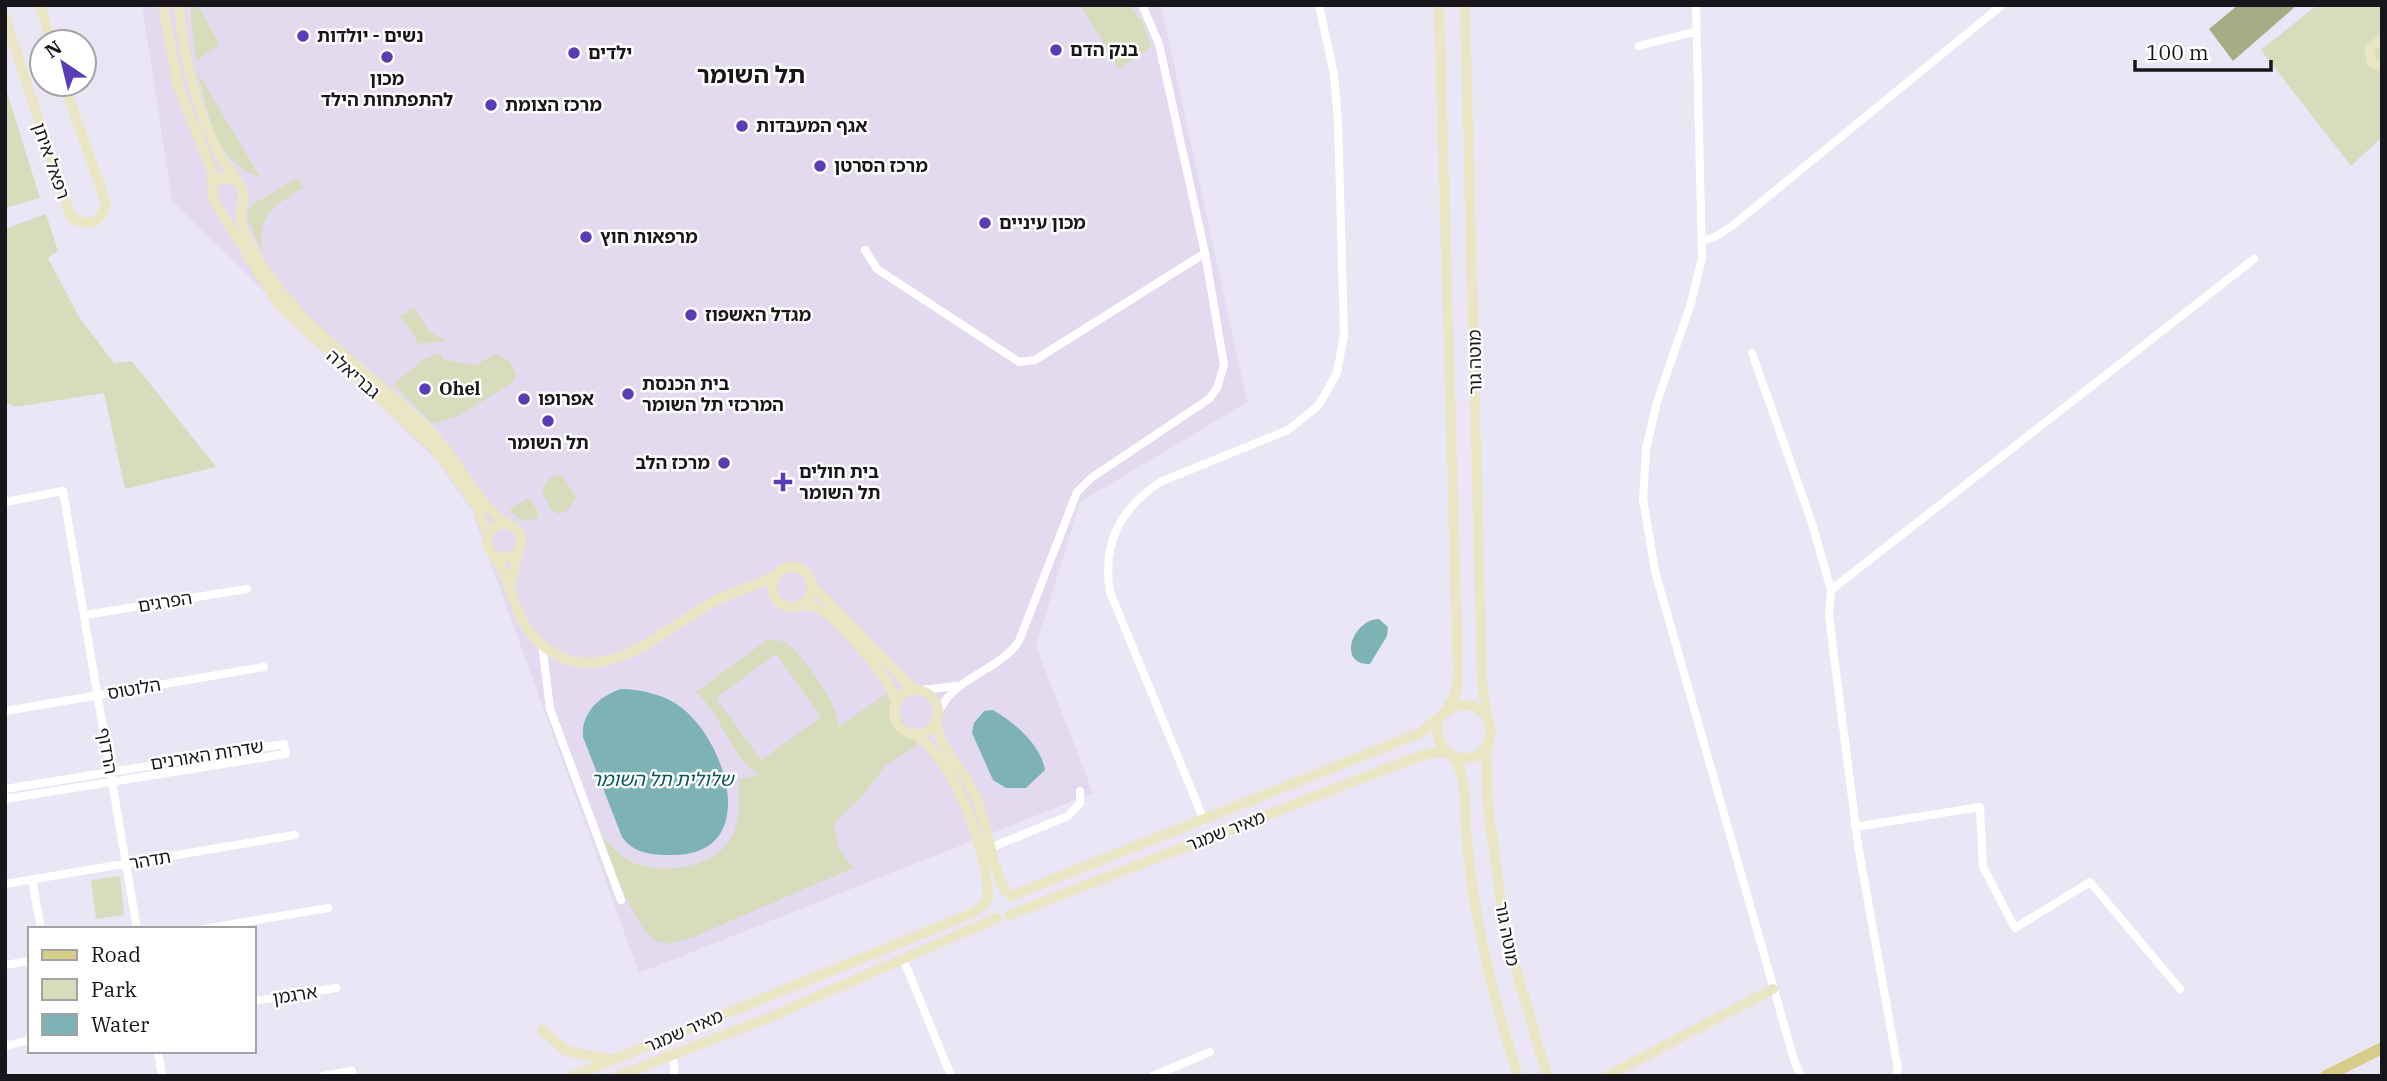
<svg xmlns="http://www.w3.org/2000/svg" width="2387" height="1081" font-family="'IBM Plex Serif','Noto Sans Hebrew',serif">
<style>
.education{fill:#e3daf0}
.green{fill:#d7dcbd;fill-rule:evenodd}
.forest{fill:#a6ad84}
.water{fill:#7db3b5}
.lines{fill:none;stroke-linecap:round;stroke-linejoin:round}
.street{stroke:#fff;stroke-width:8}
.secondary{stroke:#eae6c4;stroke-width:10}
.primary{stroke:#d5cd88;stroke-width:12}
.poi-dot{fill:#5a3db5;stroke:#fff;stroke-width:2.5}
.labels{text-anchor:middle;stroke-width:5;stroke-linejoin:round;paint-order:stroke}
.poi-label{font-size:18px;font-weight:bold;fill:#18161b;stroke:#fff;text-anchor:start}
.street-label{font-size:18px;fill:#18161b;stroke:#fff}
.water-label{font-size:19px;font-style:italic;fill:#06575b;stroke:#fff}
.district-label{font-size:24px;font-weight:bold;fill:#18161b;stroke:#fff}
</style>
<rect width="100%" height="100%" fill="#ebe6f5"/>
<path class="education" d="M142,5H1161L1247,402L1080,502L1036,646L1093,793L639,973L472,511L437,461L172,201Z"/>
<path class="green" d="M193,5H202L199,8L218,41V47L196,60L190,10Z
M1080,5H1129L1142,21L1151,47L1119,69Z
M2317,5H2382V137L2351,166L2261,50Z
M197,71L260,177C214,164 208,111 197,71Z
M5,86L40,198L5,208Z
M297,178L304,187C271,209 259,211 262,253L247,217L250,206Z
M46,214L58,251L48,258L79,317L114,363L132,361L216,467L125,489L104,393L15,407L5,402V229Z
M414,307L430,332L448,341L419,344L400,316Z
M439,353L444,360L476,365L496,353L509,361L516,374L513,382L459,416L432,424L393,384L424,359Z
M562,475L576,497L568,510L559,514L551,510L542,491L550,477Z
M529,498L538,511L537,519L521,521L509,509Z
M768,639C777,640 783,640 790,646C806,659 840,707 838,727L886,694L918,745L885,766L863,796L834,823L839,848L853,868L696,936C684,940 671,946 658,942C636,934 610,859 601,836C612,846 625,861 640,865C670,874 721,866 734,832C740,815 739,797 739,779L761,775C736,768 720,711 696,692ZM776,654L821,717L761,760L716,698Z
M120,876L124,915L96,919L91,880Z"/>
<path class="forest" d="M2238,5H2297L2233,61L2209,29Z"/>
<path class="water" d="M1379,619L1388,627L1387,636L1370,664C1336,665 1353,619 1379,619Z
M621,689C641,689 666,695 682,708C729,745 761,857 670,855C651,855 633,853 622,837L583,737C581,713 599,696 621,689Z
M993,710C1014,722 1041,745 1045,770L1026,788H1006L993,780L972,733L974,723L984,711Z"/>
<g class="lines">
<path class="street" d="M1696,5L1702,258L1691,303L1657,402L1646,449L1643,499L1655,571L1794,1060L1801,1076
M1639,46L1697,31
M1704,240L1715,237L1732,226L2002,5
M865,250L877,269L1019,362L1035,360L1205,253
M1752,353L1812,523L1831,590L1829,616L1858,845L1898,1069L1896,1076
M5,502L63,491L137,929
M1831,590L2254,259
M84,615L247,589
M542,644L550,709L621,900
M921,690L956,686
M5,711L264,667
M938,713C954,676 998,672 1019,641L1077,492L1091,478L1209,399L1217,388L1224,365L1205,253L1159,44L1142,5
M5,789L284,744L286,754L5,799
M1204,820L1110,592C1102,543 1120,509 1160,482L1288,430L1318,406L1337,373L1344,335L1338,120L1334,75L1319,5
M1855,827L1980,807L1983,867L2015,928L2090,882L2180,989
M990,848L1068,816L1080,803V791
M32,880L41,929
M5,884L295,835
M203,929L328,908
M904,961L951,1076
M5,965L30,961
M254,1001L336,988
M5,1046L30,1040
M158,1051L162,1076
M672,1053L675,1076
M323,1076L352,1071
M1153,1076L1210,1052"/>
<path class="secondary" d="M40,5L51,42
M163,5L178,86L212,171V185
M179,5C183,60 196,109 221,158C227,169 237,178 242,189C246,198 241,205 240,215C240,223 245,233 248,240C289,324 370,370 434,435C459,461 478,507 508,524
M1439,5L1458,673L1456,693L1445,712
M1465,5L1482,682L1487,717
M5,17L70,216C86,229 102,223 106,203L64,84
M2382,39L2369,49L2372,63L2382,67
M235,179L218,178L212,185L213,199L279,305L435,449L476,505L488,534
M487 541a17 17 0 1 1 34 0a17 17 0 1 1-34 0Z
M493,554C511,579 512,612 533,636C591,700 658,634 709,604C731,592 756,586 778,574
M772 587a20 20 0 1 1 40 0a20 20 0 1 1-40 0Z
M511,584L519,549
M812,585L904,680L917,690
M802,605C809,605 816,606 822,610C839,621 897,685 896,703
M894 712a22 22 0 1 1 44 0a22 22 0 1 1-44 0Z
M936,721C938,748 963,769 974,793C989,825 989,861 1006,892
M913,733C954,757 987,850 988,896
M1486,746L1488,807L1505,931L1547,1076
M1452,756C1468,776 1464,805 1466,829C1472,914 1492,995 1518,1076
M1011,896L1420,733C1437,721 1461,690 1483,713C1489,720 1492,728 1490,738C1482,773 1426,760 1439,719
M1009,915L1396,765L1429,753L1446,752
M542,1030L566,1051L612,1060
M573,1076L973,913L986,902
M618,1076L763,1020L997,918
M1607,1076L1773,989"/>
<path class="primary" d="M2326,1076L2382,1048"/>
</g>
<g class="poi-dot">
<circle cx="303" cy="36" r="7"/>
<circle cx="1056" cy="50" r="7"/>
<circle cx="574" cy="53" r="7"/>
<circle cx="387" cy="57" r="7"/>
<circle cx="491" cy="105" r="7"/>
<circle cx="742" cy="126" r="7"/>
<circle cx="820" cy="166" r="7"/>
<circle cx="985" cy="223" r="7"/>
<circle cx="586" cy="237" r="7"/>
<circle cx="691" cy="315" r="7"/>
<circle cx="425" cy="389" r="7"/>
<circle cx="628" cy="394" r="7"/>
<circle cx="524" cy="399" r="7"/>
<circle cx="548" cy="421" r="7"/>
<circle cx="724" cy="463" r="7"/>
<path d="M779.5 471.5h7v7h7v7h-7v7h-7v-7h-7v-7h7z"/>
</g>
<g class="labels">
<g class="poi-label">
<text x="317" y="42">נשים - יולדות</text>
<text x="1070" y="56">בנק הדם</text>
<text x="588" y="59">ילדים</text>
<text x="387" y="85" text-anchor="middle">מכון<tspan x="387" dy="21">להתפתחות הילד</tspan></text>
<text x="505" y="111">מרכז הצומת</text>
<text x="756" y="132">אגף המעבדות</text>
<text x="834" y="172">מרכז הסרטן</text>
<text x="999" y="229">מכון עיניים</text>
<text x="600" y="243">מרפאות חוץ</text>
<text x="705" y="321">מגדל האשפוז</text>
<text x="642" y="390">בית הכנסת<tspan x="642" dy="21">המרכזי תל השומר</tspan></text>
<text x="439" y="395">Ohel</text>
<text x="538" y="405">אפרופו</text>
<text x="548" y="449" text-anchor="middle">תל השומר</text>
<text x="710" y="469" text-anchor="end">מרכז הלב</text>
<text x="799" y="478">בית חולים<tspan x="799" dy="21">תל השומר</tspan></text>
</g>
<g class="street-label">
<text transform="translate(51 161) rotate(71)" y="6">רפאל איתן</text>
<text transform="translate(1475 362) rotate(-91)" y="6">מוטה גור</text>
<text transform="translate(353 374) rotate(41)" y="6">גבריאלה</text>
<text transform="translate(165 602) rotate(-9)" y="6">הפרגים</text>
<text transform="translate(134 689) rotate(-10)" y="6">הלוטוס</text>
<text transform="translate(107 751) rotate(80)" y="6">הרדוף</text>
<text transform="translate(207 755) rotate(-9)" y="6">שדרות האורנים</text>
<text transform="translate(1226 831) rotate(-21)" y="6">מאיר שמגר</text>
<text transform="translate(150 860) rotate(-10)" y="6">תדהר</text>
<text transform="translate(1507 934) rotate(79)" y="6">מוטה גור</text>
<text transform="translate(295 995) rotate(-9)" y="6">ארגמן</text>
<text transform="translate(684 1031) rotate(-23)" y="6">מאיר שמגר</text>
</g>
<g class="water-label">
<text x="662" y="786">שלולית תל השומר</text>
</g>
<g class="district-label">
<text x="751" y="83">תל השומר</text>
</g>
</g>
<rect width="2387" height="1081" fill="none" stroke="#18161b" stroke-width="14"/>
<rect x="28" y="927" width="228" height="126" fill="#ffffff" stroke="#a3a2a4" stroke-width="2"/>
<rect x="42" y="950" width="35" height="10" fill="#d5cd88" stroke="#a3a2a4" stroke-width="2"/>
<text x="91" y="962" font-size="21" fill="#18161b">Road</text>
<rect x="42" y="979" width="35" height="21" fill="#d7dcbd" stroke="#a3a2a4" stroke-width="2"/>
<text x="91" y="997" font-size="21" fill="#18161b">Park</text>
<rect x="42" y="1014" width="35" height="21" fill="#7db3b5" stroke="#a3a2a4" stroke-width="2"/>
<text x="91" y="1032" font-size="21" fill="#18161b">Water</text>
<g transform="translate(63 63) rotate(325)"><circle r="33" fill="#ffffff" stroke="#a3a2a4" stroke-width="2"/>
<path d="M0-5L12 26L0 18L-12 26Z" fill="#5a3db5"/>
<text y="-10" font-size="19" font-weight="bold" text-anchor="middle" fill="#18161b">N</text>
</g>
<path d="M2135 60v10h136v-10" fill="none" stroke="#18161b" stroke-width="3.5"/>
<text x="2146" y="60" font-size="21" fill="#18161b" stroke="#ffffff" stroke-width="5" paint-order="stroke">100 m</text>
</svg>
